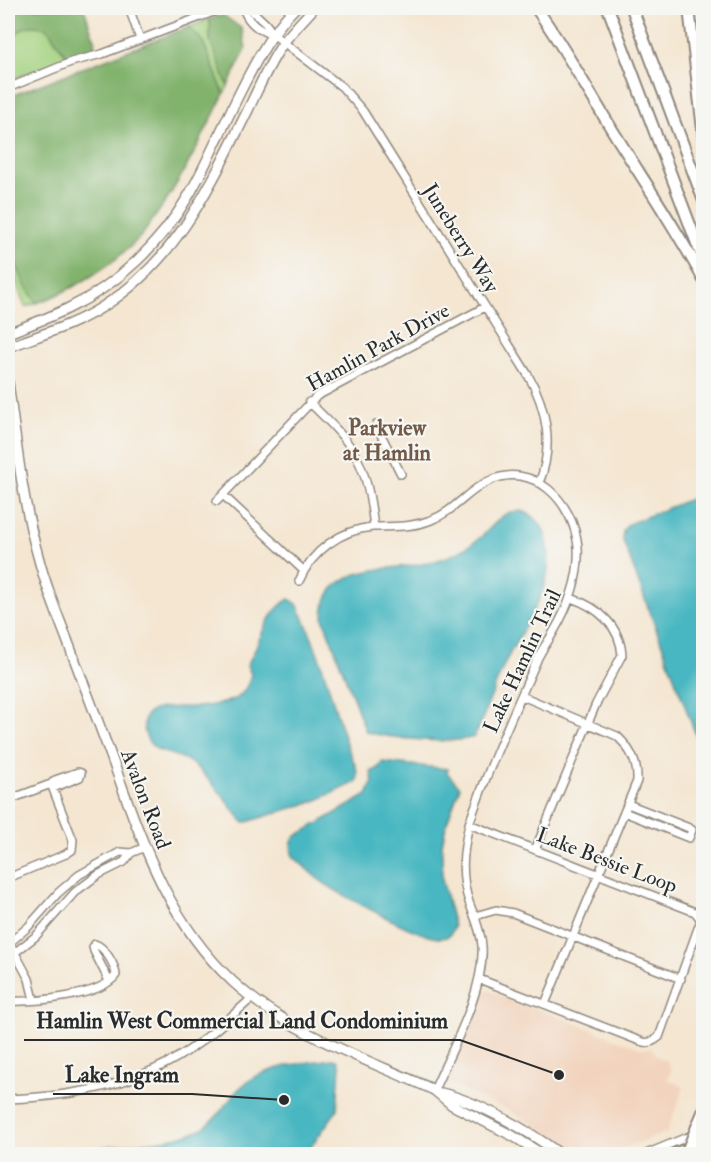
<svg xmlns="http://www.w3.org/2000/svg" width="711" height="1162" font-family="'IM FELL Double Pica',serif">
<style>
.built{fill:#f2d4be}
.green{fill:#a3d17e;stroke:#677e54;stroke-width:1.5}
.forest{fill:#82b36d;stroke:#566f4c;stroke-width:1.5}
.water{fill:#49b7c1;stroke:#3a7176;stroke-width:1.5}
.lines{fill:none;stroke-linecap:round;stroke-linejoin:round}
.minor-casing{stroke:#90887e;stroke-width:10}
.major-casing{stroke:#90887e;stroke-width:12}
.highway-casing{stroke:#90887e;stroke-width:14}
.minor{stroke:#fff;stroke-width:7}
.major{stroke:#fff;stroke-width:9}
.highway{stroke:#fff;stroke-width:10}
.highway-bridge-casing{stroke:#90887e;stroke-width:14;stroke-linecap:butt}
.highway-bridge{stroke:#fff;stroke-width:10}
.labels{text-anchor:middle;stroke-width:4.5;stroke-linejoin:round;paint-order:stroke}
.street-label{font-size:21px;fill:#2b2b2b;stroke:#f6f6f2}
.neighbourhood-label{font-size:22px;font-weight:bold;fill:#735947;stroke:#f6f6f2}
.leader{fill:none;stroke:#2b2b2b;stroke-width:2}
.callout-dot{fill:#2b2b2b;stroke:#f6f6f2;stroke-width:2}
.callout-label{font-size:22px;text-anchor:middle;font-weight:bold;fill:#2b2b2b;stroke:#f6f6f2;stroke-width:4.5;stroke-linejoin:round;paint-order:stroke}
</style>
<rect width="100%" height="100%" fill="#f6f6f2"/>
<filter id="ink" filterUnits="userSpaceOnUse"><feTurbulence type="fractalNoise" baseFrequency=".0167" numOctaves="2"/><feDisplacementMap in="SourceGraphic" scale="12" xChannelSelector="R" yChannelSelector="G"/><feConvolveMatrix kernelMatrix="1 2 1 2 8 2 1 2 1" color-interpolation-filters="sRGB"/></filter>
<filter id="wash" filterUnits="userSpaceOnUse"><feTurbulence type="fractalNoise" baseFrequency=".008" numOctaves="4" result="noise"/><feDisplacementMap in="SourceGraphic" scale="24" xChannelSelector="R" yChannelSelector="G"/><feGaussianBlur stdDeviation="1.35" result="paint"/><feColorMatrix in="noise" values="0 0 0 0 0 0 0 0 0 0 0 0 0 0 0 0 0 1.4 0 .05"/><feComposite in="paint" operator="in"/></filter>
<g filter="url(#wash)">
<rect width="100%" height="100%" fill="#f4e6d1"/>
<path class="built" d="M488,990L639,1048H652L657,1056L667,1061L671,1070L668,1080L684,1087L666,1134L662,1133L660,1135L606,1154H579L547,1132L508,1110L446,1083L483,992Z"/>
<path class="green" d="M210,19V40L228,86L224,94L203,42L189,27Z
M33,24L47,28L68,58L8,81V48L12,47V38L20,29Z
M10,232C15,258 22,280 37,303L25,307L8,260V233Z"/>
<path class="forest" d="M8,8H83C89,17 88,29 95,38L94,49L68,58L47,28C30,24 24,25 12,38V47L8,48Z
M223,15L242,29L246,49L228,86L210,40V19Z
M189,27L203,42L224,94C202,137 182,180 154,218C149,225 144,234 137,240C112,266 71,291 37,303L26,287L15,262L8,226V97Z"/>
<path class="water" d="M703,494H704L703,754L622,538L623,531L628,524Z
M522,511C537,517 543,525 547,541C557,586 525,622 506,661C498,677 492,695 485,712C482,721 477,729 474,737C452,745 389,738 366,732L323,618C324,564 384,571 422,564C433,562 446,558 457,553C468,547 479,540 487,531C494,525 499,517 508,513C512,511 518,512 522,511Z
M289,599L297,604C319,647 331,697 346,743C350,757 360,768 357,782L315,801L244,823C230,806 205,771 188,761C173,752 153,755 146,736C133,699 178,709 197,707C211,706 226,704 238,697C246,692 249,683 251,674L247,665C261,642 264,614 289,599Z
M382,762L448,769L447,773L460,787L446,825L442,844V879L454,927C452,933 448,938 441,938C423,940 333,891 317,878C308,871 301,863 293,856C290,848 290,842 296,836L367,795L373,781L371,772L379,767Z
M332,1059L337,1060L340,1066L337,1110L306,1154H63C80,1151 96,1148 113,1146C142,1142 172,1142 199,1130C218,1121 226,1101 241,1087C265,1065 301,1064 332,1059Z"/>
</g>
<g filter="url(#ink)">
<g class="lines">
<defs>
<path id="minor" d="M129,8L140,39
M243,8C248,23 259,31 274,35
M249,8L266,24L274,35L342,87L363,111L528,375C547,408 554,447 539,483
M8,88L71,62L102,54L224,8
M309,402C357,448 366,461 374,527
M376,425L401,474
M223,495L304,571
M217,501L317,396L485,307
M299,581C312,551 340,530 373,527C393,526 411,528 431,520C455,511 466,492 487,482C533,459 574,502 578,547C580,578 569,606 553,633C548,642 541,650 537,660C513,714 488,769 469,824C463,851 460,875 469,902C474,916 481,930 482,946C485,990 452,1049 434,1090
M522,696L617,736C630,748 638,763 637,781L545,1004
M8,800L51,784L55,780L78,772L81,773L80,777L53,788
M624,812L689,838L692,830L689,828L628,804
M469,824L695,912L701,920L659,1037C653,1042 648,1044 640,1041L479,979
M535,850L596,704L622,655C620,625 597,607 571,598
M8,878L66,854L72,850L73,840L51,784
M475,916L496,910L513,913L681,979
M8,940L29,979L34,1000
M8,944L28,927L58,893L79,875L120,852L131,853L145,847
M8,958L36,936L75,892L98,875L124,862L131,853
M8,1001C33,1002 101,997 116,975C115,965 105,947 95,944L93,947L94,951L109,981
M8,1099C76,1096 143,1085 199,1043C218,1029 235,1013 252,998
M646,1154L704,1130
M670,1154L704,1141"/>
<path id="major" d="M8,333C27,326 48,318 67,309C118,285 161,243 189,195C203,171 214,145 226,121C244,84 266,36 295,8
M8,347C40,335 75,325 104,306C178,259 210,186 248,110C259,87 269,63 284,42C293,30 304,19 314,8
M8,382C16,440 22,500 38,556C45,584 56,611 66,637C81,677 96,717 111,756C141,838 166,919 232,981C288,1033 366,1059 434,1090L452,1105L513,1136L542,1154
M441,1093C479,1102 529,1131 560,1154"/>
<path id="highway" d="M536,8C565,48 589,93 616,136C646,184 677,230 704,280
M608,8L704,262
M632,8L704,201
M689,8L704,139
M699,1122L704,1110"/>
</defs>
<use href="#minor" class="minor-casing"/>
<use href="#major" class="major-casing"/>
<use href="#highway" class="highway-casing"/>
<use href="#minor" class="minor"/>
<use href="#major" class="major"/>
<use href="#highway" class="highway"/>
<defs>
<path id="highway-bridge" d="M686,1154L699,1122"/>
</defs>
<use href="#highway-bridge" class="highway-bridge-casing"/>
<use href="#highway-bridge" class="highway-bridge"/>
</g>
</g>
<g class="labels">
<g class="street-label">
<text transform="translate(461 238) rotate(58)" y="7">Juneberry Way</text>
<text transform="translate(378 347) rotate(-29)" y="7">Hamlin Park Drive</text>
<text transform="translate(522 661) rotate(-65)" y="7">Lake Hamlin Trail</text>
<text transform="translate(146 799) rotate(69)" y="7">Avalon Road</text>
<text transform="translate(607 860) rotate(21)" y="7">Lake Bessie Loop</text>
</g>
<g class="neighbourhood-label">
<text x="387" y="435">Parkview<tspan x="387" dy="25">at Hamlin</tspan></text>
</g>
</g>
<path class="leader" d="M559 1075L460 1040H24M284 1100L192 1094H53"/>
<g class="callout-dot">
<circle cx="559" cy="1075" r="6"/>
<circle cx="284" cy="1100" r="6"/>
</g>
<g class="callout-label">
<text x="242" y="1028">Hamlin West Commercial Land Condominium</text>
<text x="122" y="1082">Lake Ingram</text>
</g>
<rect width="711" height="1162" fill="none" stroke="#f6f6f2" stroke-width="30"/>
</svg>
